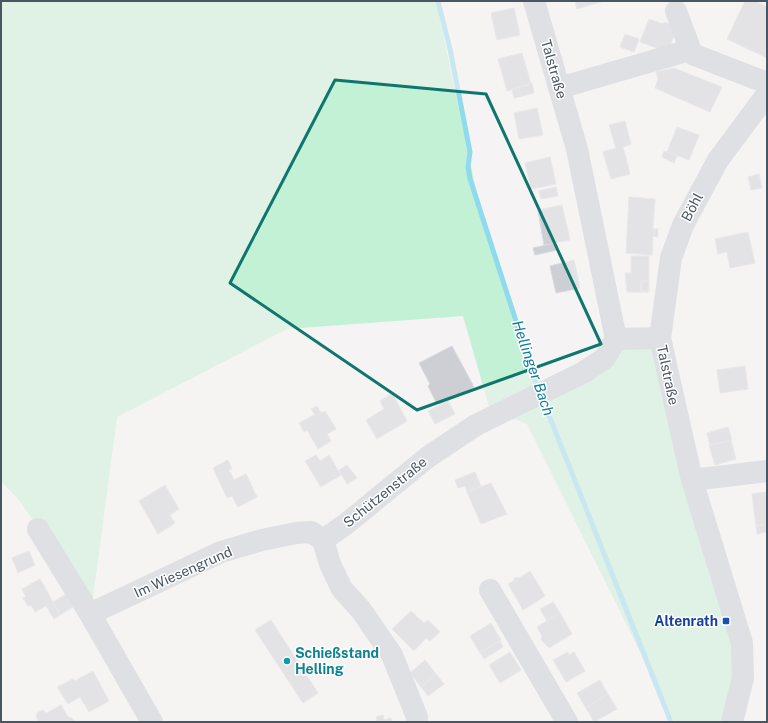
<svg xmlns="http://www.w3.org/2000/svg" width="768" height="723" font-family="'Public Sans',sans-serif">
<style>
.green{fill:#c3f1d5}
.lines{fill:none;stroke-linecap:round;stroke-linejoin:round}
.stream{stroke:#90daee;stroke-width:5}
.building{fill:#cdcfd5;stroke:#d7d9de}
.minor{stroke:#c1cad2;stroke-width:22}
.marked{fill:none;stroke:#0f766e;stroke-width:3;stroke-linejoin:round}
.transit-dot{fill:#1a4fb4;stroke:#fff;stroke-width:1.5}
.culture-dot{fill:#0f9aa8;stroke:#fff;stroke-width:1.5}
.labels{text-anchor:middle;stroke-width:3;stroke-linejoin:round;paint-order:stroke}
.street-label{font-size:14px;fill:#4a5661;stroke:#fff}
.transit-label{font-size:14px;font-weight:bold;fill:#164399;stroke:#fff;text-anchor:end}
.culture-label{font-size:14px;font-weight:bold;fill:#0d838f;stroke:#fff;text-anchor:start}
.water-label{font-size:15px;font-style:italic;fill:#0c7c9b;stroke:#fff}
</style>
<rect width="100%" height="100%" fill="#f5f3f3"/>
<path class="green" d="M1,1H436L475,185L537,388L490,410L463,316L287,329L117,417L92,605L19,500L1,481Z
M655,345L732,630L739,679L726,722H675L527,424L510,417L622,348Z"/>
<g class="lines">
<path class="stream" d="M438,1L450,49L470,152L468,167L470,179L538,389
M542,398L671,722"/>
</g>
<path class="building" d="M575,1H604L577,9Z
M745,1H755L767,7V58L727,39Z
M514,8L520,35L497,40L491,13Z
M649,19L663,24L664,22L677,27L668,52L640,42Z
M625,34L639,39L634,52L620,47Z
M522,53L531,84L507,91L498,59Z
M674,68L722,87L710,112L655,88L658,79L656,72Z
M532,83L534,93L514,98L512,89Z
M537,108L543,135L519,139L514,113Z
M625,121L631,144L623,147L630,174L611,179L603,152L616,148L609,125Z
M677,127L699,135L689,160L667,152Z
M664,151L677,156L674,163L662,157Z
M550,157L556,184L531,189L525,163Z
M759,174L762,188L751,190L748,177Z
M556,187L558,196L541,199L539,191Z
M629,197L655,199L653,229H658V237L653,236L652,255L626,253Z
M562,205L570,240L544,245L538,210Z
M748,232L755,263L730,268L727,252L718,254L715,239Z
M555,243L557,250L535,255L533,248Z
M631,256H649V281H641V291L649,292H627L625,273H631Z
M574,260L580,288L556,293L550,266Z
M641,281H649V291H641Z
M452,346L474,387L440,405L438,401L436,402L428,386L430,384L419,363Z
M745,366L748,389L720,393L717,370Z
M392,393L407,421L377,439L366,420L384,409L380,401Z
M448,401L455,414L435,424L428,411Z
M317,406L321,413L316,416L311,409Z
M325,411L336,429L327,434L331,441L318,449L307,430L304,432L299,423L314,415L316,416Z
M728,427L732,440L710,445L707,433Z
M731,440L736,459L715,465L709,445Z
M316,455L320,461L329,455L341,475L321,487L305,461Z
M228,460L232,469L229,470L234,480L246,474L257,497L238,507L232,496L227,498L213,468Z
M347,465L357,478L347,484L339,470Z
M475,472L481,486L467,492L465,486L458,488L455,480Z
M491,483L507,514L481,524L467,492Z
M165,485L179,509L170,515L175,523L158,534L139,501Z
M767,492V524L756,526L752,494Z
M767,524V532L757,534L756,526Z
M29,551L35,565L18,573L12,558Z
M530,571L545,596L523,610L508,584L514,581V578L521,577Z
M40,579L53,602L35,612L31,605L28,606L23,598L26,597L22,589Z
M66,594L73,607L60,615L53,602Z
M53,602L60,615L54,619L46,606Z
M553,602L560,613L547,621L540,609Z
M411,611L424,623L428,620L440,632L430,641L426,638L414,651L392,629Z
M560,613L572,634L549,648L541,640L542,636L537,627Z
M271,620L318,693L303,703L255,630Z
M491,623L501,640L480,653L470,636Z
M500,641L503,647L484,659L480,653Z
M510,652L521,670L500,683L489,665Z
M568,652L569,655L574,652L585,671L566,682L553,660Z
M425,660L436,674L421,687L410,673Z
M93,671L109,701L89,712L80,697L68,704L57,687L73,679L75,681Z
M436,674L444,684L428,696L421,687Z
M600,680L608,694L586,708L577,693Z
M608,694L617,709L594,722L586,708Z
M61,705L68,717L72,718L74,722H39L36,717L37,713L42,710L47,713Z
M383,715L384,720L391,718L392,722H373L377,721L376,717Z"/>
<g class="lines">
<path class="minor" d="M534,1L577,149L616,339
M676,11L692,54L767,83
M559,88L690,50
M616,339L660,338
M692,480L767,471
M38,529L90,614L152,722
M323,540L346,524L428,457L476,425L584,372L605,358L616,339
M323,540L330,564L342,589L361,610L392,655L417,717V722
M490,590L567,722
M90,614L221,552L262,540L296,533L311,532L323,540
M732,722L743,678L742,643L692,480L660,338L671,258L683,225L718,160L767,94"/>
</g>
<path d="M0 0H768V723H0ZM335,80L486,94L601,344L417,410L230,283Z" fill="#f5f3f3" fill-opacity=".55" fill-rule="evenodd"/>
<path class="marked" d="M335,80L486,94L601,344L417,410L230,283Z"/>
<rect class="transit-dot" x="722" y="617" width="8" height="8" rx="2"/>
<circle class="culture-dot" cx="287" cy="661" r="4"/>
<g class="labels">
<g class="street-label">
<text transform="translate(554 69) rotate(74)" y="5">Talstraße</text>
<text transform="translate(692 207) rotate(-62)" y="5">Böhl</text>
<text transform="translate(668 375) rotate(78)" y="5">Talstraße</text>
<text transform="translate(385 492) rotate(-39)" y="5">Schützenstraße</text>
<text transform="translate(183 572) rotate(-24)" y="5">Im Wiesengrund</text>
</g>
<g class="transit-label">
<text x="718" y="626">Altenrath</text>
</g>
<g class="culture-label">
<text x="295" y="658">Schießstand<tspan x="295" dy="16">Helling</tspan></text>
</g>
<g class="water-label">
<text transform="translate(533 368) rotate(71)" y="5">Hellinger Bach</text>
</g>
</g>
<rect width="768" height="723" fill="none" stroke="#4a5661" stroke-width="4"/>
</svg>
